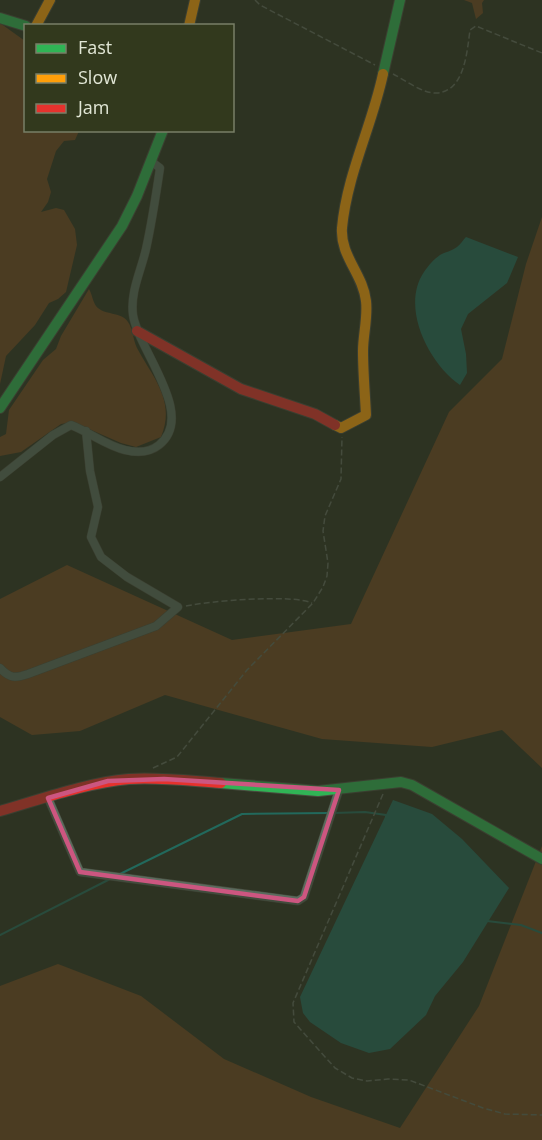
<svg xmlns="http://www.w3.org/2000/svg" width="542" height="1140" font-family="'Open Sans',sans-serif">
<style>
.green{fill:#6f4822}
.water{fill:#22695c}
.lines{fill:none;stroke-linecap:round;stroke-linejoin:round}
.stream{stroke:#22695c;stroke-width:2}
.street-casing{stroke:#4a4e41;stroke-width:9}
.fast-casing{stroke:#4a4e41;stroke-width:12}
.slow-casing{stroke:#4a4e41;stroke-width:12}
.jam-casing{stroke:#4a4e41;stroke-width:12}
.path{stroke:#5f695c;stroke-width:1.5;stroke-dasharray:6 3;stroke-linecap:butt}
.street{stroke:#5a6b5d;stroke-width:8}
.fast{stroke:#30b455;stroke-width:10}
.slow{stroke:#ff9f0a;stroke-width:10}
.jam{stroke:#e5322d;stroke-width:10}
.marked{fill:none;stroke:#cc5680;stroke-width:4.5;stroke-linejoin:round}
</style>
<rect width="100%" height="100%" fill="#2e3323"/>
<path class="green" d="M464,0H484L482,3L483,13L476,19L472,3Z
M0,23L25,41L26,130L79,131L75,140L64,141L56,151L47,179L51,192L48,202L41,212L56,208L64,210L75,229L77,245L66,292L58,299L49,303L35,325L6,356L0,384Z
M542,217V768L502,730L432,747L322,739L165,695L80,731L32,735L0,717V599L67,565L232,640L351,624L449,412L502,359L526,264Z
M89,289C92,294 93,302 96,306C104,316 121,311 128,322C133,329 133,340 137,348C153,378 176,400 161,437L136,447L121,443L73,422L61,424L21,452L0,456V437L6,434L9,410L43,360L56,349L61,336Z
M542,846V1140H0V986L58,964L141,996L224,1059L311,1097L400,1128L479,1006Z"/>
<path class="water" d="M466,237L518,257L507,283L468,314L461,329L466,354L467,373L460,385C429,364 400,307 424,272C428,266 434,259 440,255C445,252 452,251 457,247C460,245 463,240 466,237Z
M393,800L432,814L462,839L509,888L463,962L435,996L426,1015L390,1049L369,1053L341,1043L310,1022L303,1013L300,997Z"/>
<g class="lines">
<path class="stream" d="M334,813L365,812L386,815V818
M120,874L242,814L329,813
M487,921L521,925L542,933
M0,935L110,879"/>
<defs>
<path id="street" d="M0,477L53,435L71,425C89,432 107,446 125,450C137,453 149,453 159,445C197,415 138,350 133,315C130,292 141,271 146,249C152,222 156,195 160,168L152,162
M0,668C10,679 16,678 28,674L156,626L178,607L127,577L101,557L91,537L98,507L90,471L86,431
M48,798L80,872L298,901L304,897L339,790"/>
<path id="fast" d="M0,18L26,26
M383,74L400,0
M0,408L122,226L137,196L163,130
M221,783L318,791L401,782L412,785L542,859"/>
<path id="slow" d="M36,26L50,0
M189,26L195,0
M335,425L341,428L366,415C365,394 363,372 363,351C363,335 368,317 366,301C363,274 340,256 342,228C347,174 372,126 383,74"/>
<path id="jam" d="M137,331L241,389L315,414L335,425
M0,811C42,799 85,783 129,779C160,777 191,781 221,783"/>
</defs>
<use href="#street" class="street-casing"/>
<use href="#fast" class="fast-casing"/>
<use href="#slow" class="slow-casing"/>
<use href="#jam" class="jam-casing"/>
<path class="path" d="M255,0L260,5L375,65
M393,74C405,80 423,94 437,93C465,91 467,51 470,30L476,26L542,53
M186,606C209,601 293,594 312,603
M153,768L177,757L247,670L313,603L323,587L327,576L328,563L323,531L325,516L341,479L342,437
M383,794L293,1003L294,1022L301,1030L335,1068L352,1078L367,1081L388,1079L409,1080L483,1108L505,1114L542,1115"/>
<use href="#street" class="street"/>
<use href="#fast" class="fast"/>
<use href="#slow" class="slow"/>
<use href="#jam" class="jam"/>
</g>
<path d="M0 0H542V1140H0ZM164,779L339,790L304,897L298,901L80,872L48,798L108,781Z" fill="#2e3323" fill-opacity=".55" fill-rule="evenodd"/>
<path class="marked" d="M164,779L339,790L304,897L298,901L80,872L48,798L108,781Z"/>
<rect x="24" y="24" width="210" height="108" fill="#32391d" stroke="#787f67" stroke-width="1.5"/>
<rect x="36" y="44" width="30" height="9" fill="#30b455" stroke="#787f67" stroke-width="1.5"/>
<text x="78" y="54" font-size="18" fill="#e2e7d6">Fast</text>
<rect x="36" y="74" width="30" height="9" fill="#ff9f0a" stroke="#787f67" stroke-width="1.5"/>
<text x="78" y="84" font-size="18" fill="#e2e7d6">Slow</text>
<rect x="36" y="104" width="30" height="9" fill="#e5322d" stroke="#787f67" stroke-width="1.5"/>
<text x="78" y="114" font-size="18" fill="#e2e7d6">Jam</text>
</svg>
